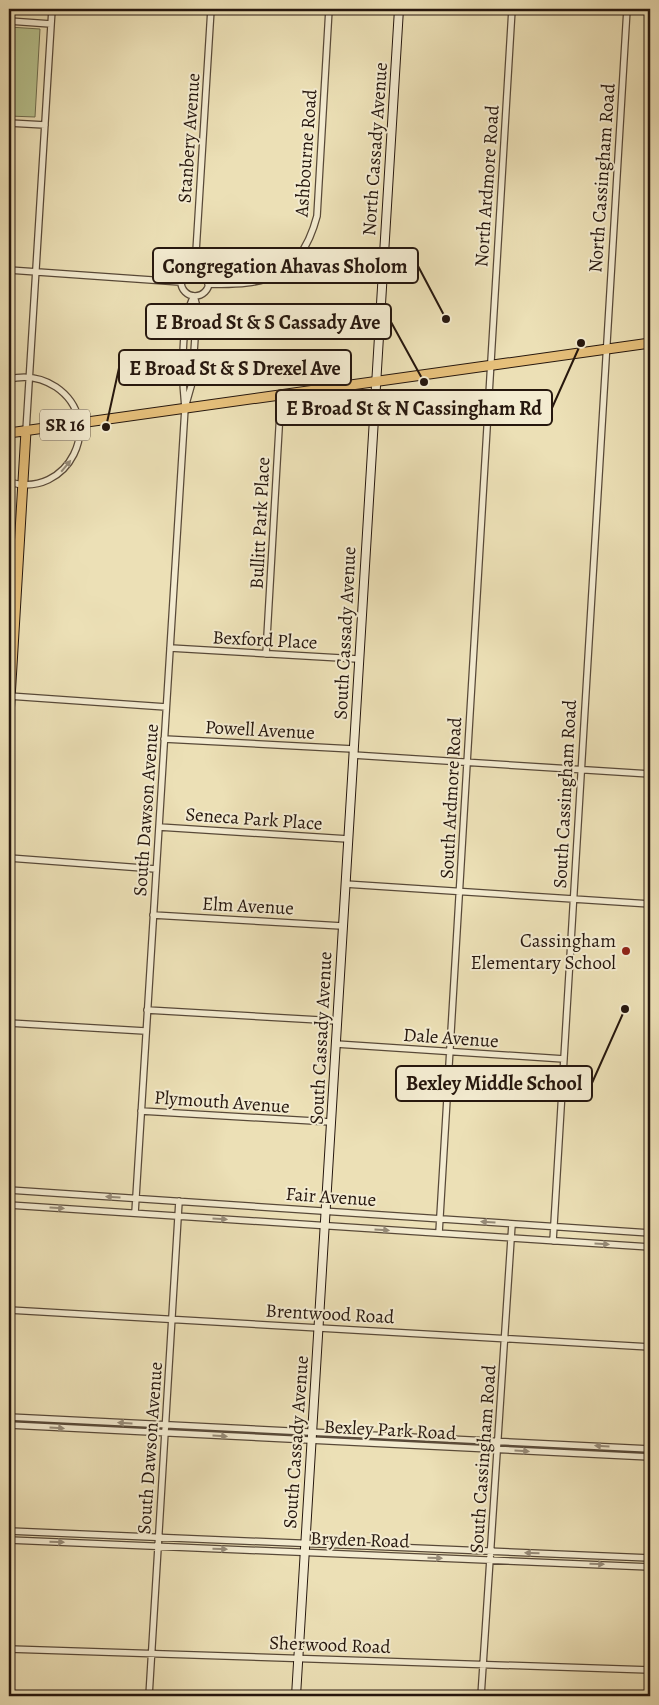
<svg xmlns="http://www.w3.org/2000/svg" width="659" height="1705" font-family="Alegreya,serif">
<style>
.green{fill:#b7c28e;stroke:#6e6c4e}
.lines{fill:none;stroke-linecap:round;stroke-linejoin:round}
.street-casing{stroke:#584938;stroke-width:8}
.secondary-casing{stroke:#26170e;stroke-width:10}
.primary-casing{stroke:#26170e;stroke-width:11}
.street{stroke:#f3ebd0;stroke-width:5.5}
.secondary{stroke:#f3ebd0;stroke-width:8}
.primary{stroke:#e6c07b;stroke-width:9}
.oneway{fill:#978c79}
.poi-dot{fill:#8f2418;stroke:#f3ebd0;stroke-width:2}
.labels{text-anchor:middle;stroke-width:4;stroke-linejoin:round;paint-order:stroke}
.shield{fill:#f3ebd0;stroke:#645748;stroke-width:1}
.shield-label{font-size:18px;font-weight:bold;fill:#26170e}
.street-label{font-size:19px;fill:#26170e;stroke:#f3ebd0}
.poi-label{font-size:19px;fill:#26170e;stroke:#f3ebd0;text-anchor:end}
.leader{fill:none;stroke:#26170e;stroke-width:2}
.callout-dot{fill:#26170e;stroke:#f3ebd0;stroke-width:2}
.callout{fill:#f3ebd0;stroke:#26170e;stroke-width:2}
.callout-label{font-size:20px;text-anchor:middle;font-weight:bold;fill:#26170e}
</style>
<rect width="100%" height="100%" fill="#ece0b6"/>
<filter id="stains"><feTurbulence type="fractalNoise" baseFrequency=".004" numOctaves="4"/><feColorMatrix values="0 0 0 0 .2 0 0 0 0 .09 0 0 0 0 .02 0 0 0 .5 -.17"/></filter>
<radialGradient id="worn" r=".72"><stop offset=".6" stop-color="#630" stop-opacity="0"/><stop offset="1" stop-color="#630" stop-opacity=".3"/></radialGradient>
<path class="green" d="M9,27L40,29L35,117L9,116Z"/>
<g class="lines">
<defs>
<path id="street" d="M9,21L51,24
M9,123L45,125
M195,268L211,9
M181 282a14 14 0 1 1 28 0a14 14 0 1 1-28 0Z
M9,270L180,282
M208,284C267,286 301,277 317,216L329,9
M9,379C26,375 41,377 56,387C107,422 68,500 9,482
M186,404L192,383L197,307L194,296
M26,431L52,9
M170,648L358,659
M266,654L281,394
M9,696L166,707
M164,739L353,749
M353,755L650,774
M159,827L348,839
M9,858L156,869
M345,884L650,904
M153,915L342,926
M147,1010L337,1021
M9,1023L145,1031
M336,1044L564,1059
M141,1111L331,1122
M9,1190L650,1233
M9,1205L650,1247
M135,1213L185,408C182,380 180,321 194,296
M439,1233L512,9
M553,1241L627,9
M9,1310L650,1347
M9,1417L650,1449
M9,1425L650,1457
M9,1531L650,1558
M9,1540L650,1567
M9,1649L650,1670
M149,1696L179,1201
M481,1696L512,1224"/>
<path id="secondary" d="M296,1696L399,9"/>
<path id="primary" d="M9,433L650,343
M9,716L26,431"/>
</defs>
<use href="#street" class="street-casing"/>
<use href="#secondary" class="secondary-casing"/>
<use href="#primary" class="primary-casing"/>
<use href="#street" class="street"/>
<use href="#secondary" class="secondary"/>
<use href="#primary" class="primary"/>
</g>
<defs><path id="oneway-solid" d="M-6-.8H1V-3.2L6.5 0L1 3.2V.8H-6Z" transform="scale(1.25)"/></defs>
<g class="oneway">
<use href="#oneway-solid" transform="translate(66 466) rotate(-50)"/>
<use href="#oneway-solid" transform="translate(113 1197) rotate(-176)"/>
<use href="#oneway-solid" transform="translate(57 1208) rotate(4)"/>
<use href="#oneway-solid" transform="translate(220 1219) rotate(4)"/>
<use href="#oneway-solid" transform="translate(488 1222) rotate(-176)"/>
<use href="#oneway-solid" transform="translate(382 1230) rotate(4)"/>
<use href="#oneway-solid" transform="translate(602 1244) rotate(4)"/>
<use href="#oneway-solid" transform="translate(125 1423) rotate(-177)"/>
<use href="#oneway-solid" transform="translate(57 1428) rotate(3)"/>
<use href="#oneway-solid" transform="translate(220 1436) rotate(3)"/>
<use href="#oneway-solid" transform="translate(602 1446) rotate(-177)"/>
<use href="#oneway-solid" transform="translate(522 1451) rotate(3)"/>
<use href="#oneway-solid" transform="translate(57 1542) rotate(2)"/>
<use href="#oneway-solid" transform="translate(220 1549) rotate(2)"/>
<use href="#oneway-solid" transform="translate(532 1553) rotate(-178)"/>
<use href="#oneway-solid" transform="translate(435 1558) rotate(2)"/>
<use href="#oneway-solid" transform="translate(597 1564) rotate(2)"/>
</g>
<circle class="poi-dot" cx="626" cy="951" r="5"/>
<g class="labels">
<rect class="shield" x="40" y="409.5" width="50" height="31" rx="4"/>
<g class="shield-label">
<text x="65" y="431">SR 16</text>
</g>
<g class="street-label">
<text transform="translate(188 138) rotate(-86)" y="7">Stanbery Avenue</text>
<text transform="translate(374 149) rotate(-86)" y="7">North Cassady Avenue</text>
<text transform="translate(305 153) rotate(-86)" y="7">Ashbourne Road</text>
<text transform="translate(601 178) rotate(-86)" y="7">North Cassingham Road</text>
<text transform="translate(486 186) rotate(-86)" y="7">North Ardmore Road</text>
<text transform="translate(259 523) rotate(-87)" y="7">Bullitt Park Place</text>
<text transform="translate(344 633) rotate(-87)" y="7">South Cassady Avenue</text>
<text transform="translate(265 639) rotate(3)" y="7">Bexford Place</text>
<text transform="translate(260 729) rotate(3)" y="7">Powell Avenue</text>
<text transform="translate(564 794) rotate(-87)" y="7">South Cassingham Road</text>
<text transform="translate(450 798) rotate(-87)" y="7">South Ardmore Road</text>
<text transform="translate(145 810) rotate(-86)" y="7">South Dawson Avenue</text>
<text transform="translate(254 818) rotate(4)" y="7">Seneca Park Place</text>
<text transform="translate(248 905) rotate(3)" y="7">Elm Avenue</text>
<text transform="translate(451 1037) rotate(4)" y="7">Dale Avenue</text>
<text transform="translate(320 1038) rotate(-87)" y="7">South Cassady Avenue</text>
<text transform="translate(222 1101) rotate(4)" y="7">Plymouth Avenue</text>
<text transform="translate(331 1196) rotate(4)" y="7">Fair Avenue</text>
<text transform="translate(330 1313) rotate(3)" y="7">Brentwood Road</text>
<text transform="translate(390 1429) rotate(3)" y="7">Bexley Park Road</text>
<text transform="translate(295 1442) rotate(-86)" y="7">South Cassady Avenue</text>
<text transform="translate(149 1448) rotate(-86)" y="7">South Dawson Avenue</text>
<text transform="translate(482 1459) rotate(-86)" y="7">South Cassingham Road</text>
<text transform="translate(360 1539) rotate(2)" y="7">Bryden Road</text>
<text transform="translate(330 1644) rotate(2)" y="7">Sherwood Road</text>
</g>
<g class="poi-label">
<text x="616" y="947">Cassingham<tspan x="616" dy="22">Elementary School</tspan></text>
</g>
</g>
<path class="leader" d="M446 319L418 266M424 382L391 322M106 427L119 368M581 343L552 408M625 1009L592 1083"/>
<g class="callout-dot">
<circle cx="446" cy="319" r="5"/>
<circle cx="424" cy="382" r="5"/>
<circle cx="106" cy="427" r="5"/>
<circle cx="581" cy="343" r="5"/>
<circle cx="625" cy="1009" r="5"/>
</g>
<g class="callout">
<rect x="153" y="248" width="265" height="35" rx="5"/>
<rect x="146" y="304" width="245" height="35" rx="5"/>
<rect x="119" y="350" width="232" height="35" rx="5"/>
<rect x="276" y="390" width="276" height="35" rx="5"/>
<rect x="396" y="1066" width="196" height="35" rx="5"/>
</g>
<g class="callout-label">
<text x="285" y="273">Congregation Ahavas Sholom</text>
<text x="268" y="329">E Broad St &amp; S Cassady Ave</text>
<text x="235" y="375">E Broad St &amp; S Drexel Ave</text>
<text x="414" y="415">E Broad St &amp; N Cassingham Rd</text>
<text x="494" y="1090">Bexley Middle School</text>
</g>
<rect width="659" height="1705" fill="none" stroke="#ece0b6" stroke-width="30"/>
<rect x="10" y="10" width="639" height="1685" fill="none" stroke="#26170e" stroke-width="2.5"/>
<rect x="15" y="15" width="629" height="1675" fill="none" stroke="#26170e"/>
<rect width="100%" height="100%" filter="url(#stains)"/>
<rect width="100%" height="100%" fill="url(#worn)"/>
</svg>
